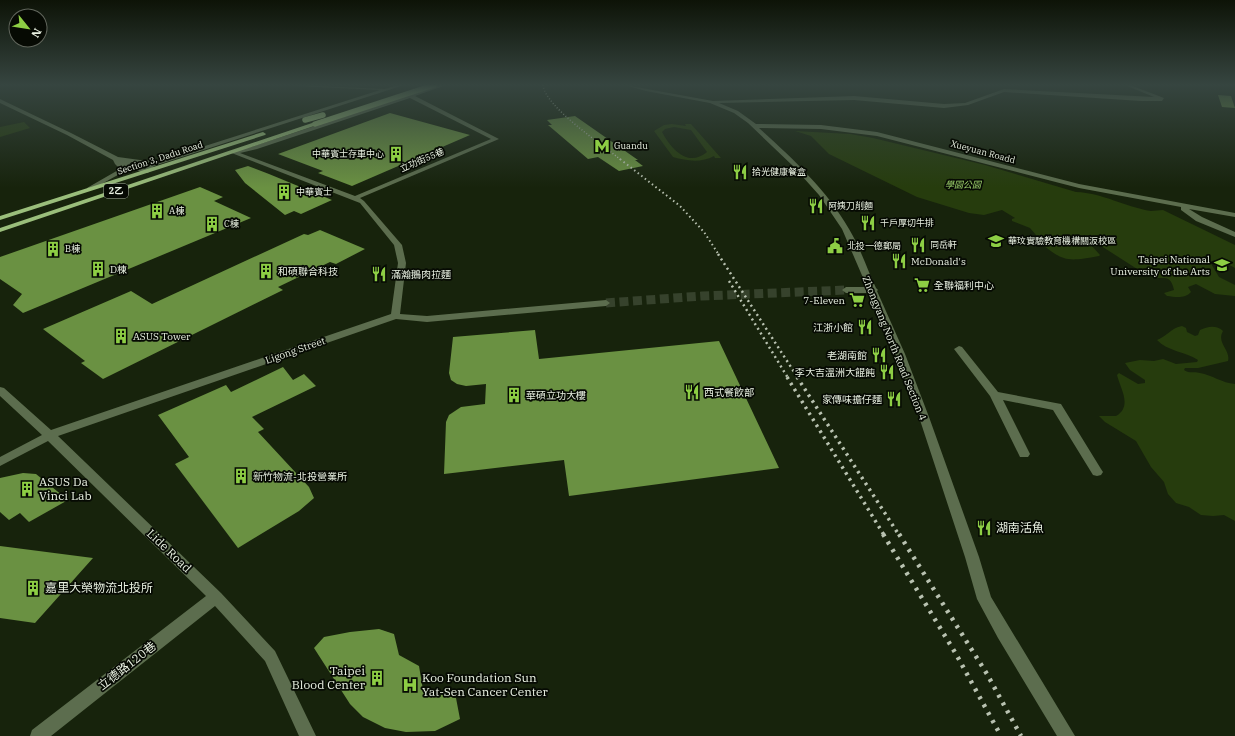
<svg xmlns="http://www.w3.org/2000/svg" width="1235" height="736" font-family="'IBM Plex Serif','Noto Sans TC',serif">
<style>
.green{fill:#263c0d;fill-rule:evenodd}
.building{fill:#6a9142}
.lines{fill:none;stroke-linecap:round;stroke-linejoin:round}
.minor-tunnel{stroke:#36422c;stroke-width:9;stroke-dasharray:9 4.5;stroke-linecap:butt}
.minor{fill:#5c6d4e;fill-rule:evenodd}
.major{fill:#9abe7b;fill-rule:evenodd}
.rail-far4{stroke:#b9c2b1;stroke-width:1.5;stroke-dasharray:1 2;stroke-linecap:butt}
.rail-far3{stroke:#b9c2b1;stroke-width:2;stroke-dasharray:1.5 3;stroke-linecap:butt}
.rail-far2{stroke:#b9c2b1;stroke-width:2.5;stroke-dasharray:2 3.5;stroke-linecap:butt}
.rail-far1{stroke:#b9c2b1;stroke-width:3.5;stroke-dasharray:2.5 4.5;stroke-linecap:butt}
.rail{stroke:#b9c2b1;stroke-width:4.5;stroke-dasharray:3 6;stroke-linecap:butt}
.major-bridge{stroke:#9abe7b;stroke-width:5.5}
.labels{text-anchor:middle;stroke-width:3.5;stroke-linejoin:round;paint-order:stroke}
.far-poi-label{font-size:9px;fill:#e9f1e2;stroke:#060a03;text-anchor:start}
.far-street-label{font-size:9px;fill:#e9f1e2;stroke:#060a03}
.far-park-label{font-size:9px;font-style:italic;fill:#a2d86f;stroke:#060a03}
.shield{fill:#060a03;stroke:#a5ac9f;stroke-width:1}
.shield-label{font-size:9px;font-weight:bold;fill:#e9f1e2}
.poi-label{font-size:10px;fill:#e9f1e2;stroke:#060a03;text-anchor:start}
.street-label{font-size:10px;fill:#e9f1e2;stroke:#060a03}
.near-poi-label{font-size:12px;fill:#e9f1e2;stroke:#060a03;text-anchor:start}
.near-street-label{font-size:12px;fill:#e9f1e2;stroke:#060a03}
</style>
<rect width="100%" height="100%" fill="#17230c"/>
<path class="green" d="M24,122L30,128L0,137V127Z
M672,124L686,126L685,124H691L721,158H715L714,156C701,163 687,161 673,157L654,131L664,125ZM674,127L691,130L707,152C688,168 671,149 662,132L665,129Z
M795,131L850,134L873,138L985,165L1076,192C1103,193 1125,207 1151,211C1155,211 1159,210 1163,210L1235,245V268C1227,264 1218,257 1210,262L1219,277L1235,285V296L1215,294L1196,284L1188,287L1191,292C1185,299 1175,297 1167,296L1164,293L1174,290C1170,271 1161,282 1148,276L1095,242L1092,246L1100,255L1099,256C1062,263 1063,260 1035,239L1033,237L1036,235L1030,228L1012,221V219L1015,218L1002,210L984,215L969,213L917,197L829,154L811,136Z
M1182,326L1186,328L1187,332L1195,336L1198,335L1200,330C1208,326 1217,325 1223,331C1216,343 1231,350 1228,361L1198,368H1185L1184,370C1190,374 1194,371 1200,373C1212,375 1222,383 1235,384V521L1224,515L1213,516L1201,515L1189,507L1176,503L1168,494L1164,482L1151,467L1136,441L1105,422L1099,416H1116C1133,406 1120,388 1117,375L1119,373L1138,384L1145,383V380L1130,370L1125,363L1140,360L1154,361L1163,359L1176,364L1197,362L1198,360C1186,352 1167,351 1157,340C1166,337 1171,328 1182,326Z"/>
<path class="building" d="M1218,95L1231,96L1235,108L1222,107Z
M390,113L470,135L352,186L318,173L323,171L278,154Z
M575,116L638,160H635L643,166L619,171L598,157L588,159L548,125H552L547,120Z
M248,166L269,174L332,200L301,214L294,211L285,215L245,183L235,170Z
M200,187L223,197L214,201L251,218L23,313L13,305L22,294L0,279V257Z
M320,230L365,249L336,264L330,262L278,287L283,290L103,379L81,363L85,361L43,329L131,291L152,304L304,234L308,235Z
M535,330L539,359L719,341L779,468L569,496L564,460L444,474L446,422L449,415L461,407L485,404L486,384L466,386L457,384L451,380L449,373L453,337Z
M283,367L293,380L304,374L316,386L252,417L264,429L258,432L309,487L314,498L299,511L238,548L175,464L189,457L158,415L226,385L231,392Z
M23,473L36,474L68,500L29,522L20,513L9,520L0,512V478Z
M0,546L93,558L35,623L0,618Z
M379,629L394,634L399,655L419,666L423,690L456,698L460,719L435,731L406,732L385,728L363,717L350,704L314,648L324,637L350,632Z"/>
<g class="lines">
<path class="minor-tunnel" d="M606,303L702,296L846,290"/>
<path class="minor" d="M295,85L385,89L398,85H404L154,166L148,173H144L123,165L127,168L125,171L89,191L87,190V188L120,169L115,164L113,160L67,135L0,103V99L2,100L71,133L118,157L140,160H161L380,90L297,86ZM129,163H151L145,169Z
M440,85H446L415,96L499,139L360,198L364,201L402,245L406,263L400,314L427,316L606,300L610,303L606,306L427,322L396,319L58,436L221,593L275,651L316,736H299L265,661L215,606L51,736H30L32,730L206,596L48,441L0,466V457L42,435L0,396V387L4,388L51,430L391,314L398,263L394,245L360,203L229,152L254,146L406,96V94H411ZM410,98L491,139L355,196L240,153L257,149Z
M625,85L713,101L854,96L944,104L965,103L1004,89L1154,97L1125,85H1130L1164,98L1162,101H1141L1004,92L968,105L944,108L854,100L719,103L738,111L756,124L821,125L877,132L1079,184L1235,213V217L1189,209L1202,217L1235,232V237L1196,221L1181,210V207L1079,188L877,136L821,129L759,128C792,158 827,190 849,229C860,247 867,269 876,288L878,290L877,291L905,354L929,417L979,557L991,597L1075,736H1057L998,638L977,599L965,557L919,417L895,354L869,293H846L842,290L846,287H867L842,229L819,195L793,166L748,123L734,113L710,103L646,91Z
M959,346L962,347L998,392L1061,404L1101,469L1103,472L1101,475L1097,476L1093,475L1053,410L1003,400L1030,454L1028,457H1020L990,396L954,349Z"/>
<path class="major" d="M315,122L318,124L317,125L0,232V228Z
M263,132L266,134L265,135L0,220V216Z"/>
<path class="rail-far4" d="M543,85C545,107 603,145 621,160"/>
<path class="rail-far3" d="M620,159L680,206L704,232L719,255"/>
<path class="rail-far2" d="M718,254L798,378
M729,281L788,378"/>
<path class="rail-far1" d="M787,377L884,535
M797,377L899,535"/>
<path class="rail" d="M883,534L956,654L1001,736
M899,534L987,674L1021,736"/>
<path class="major-bridge" d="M305,120L323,115
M315,124L434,85"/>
</g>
<linearGradient id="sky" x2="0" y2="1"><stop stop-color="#0d1307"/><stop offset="0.45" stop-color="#364540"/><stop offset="1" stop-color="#364540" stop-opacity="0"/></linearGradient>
<rect width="1235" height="188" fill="url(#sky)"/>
<defs>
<symbol id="metro-bare" viewBox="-9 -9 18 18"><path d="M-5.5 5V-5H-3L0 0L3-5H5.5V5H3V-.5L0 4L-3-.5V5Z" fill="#8dce44" stroke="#060a03" stroke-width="2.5" paint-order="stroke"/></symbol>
<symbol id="building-bare" viewBox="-9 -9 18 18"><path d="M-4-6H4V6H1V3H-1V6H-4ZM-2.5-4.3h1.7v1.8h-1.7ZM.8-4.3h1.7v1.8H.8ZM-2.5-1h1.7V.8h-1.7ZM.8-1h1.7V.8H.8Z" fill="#8dce44" stroke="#060a03" stroke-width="2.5" paint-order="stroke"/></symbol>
<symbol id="restaurant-bare" viewBox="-9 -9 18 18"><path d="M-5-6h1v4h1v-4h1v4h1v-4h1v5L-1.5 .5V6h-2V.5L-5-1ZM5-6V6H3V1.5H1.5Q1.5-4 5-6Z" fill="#8dce44" stroke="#060a03" stroke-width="2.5" paint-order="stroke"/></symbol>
<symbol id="school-bare" viewBox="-9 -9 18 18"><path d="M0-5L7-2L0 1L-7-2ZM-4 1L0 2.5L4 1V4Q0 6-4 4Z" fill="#8dce44" stroke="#060a03" stroke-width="2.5" paint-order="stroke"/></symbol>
<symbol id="civic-bare" viewBox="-9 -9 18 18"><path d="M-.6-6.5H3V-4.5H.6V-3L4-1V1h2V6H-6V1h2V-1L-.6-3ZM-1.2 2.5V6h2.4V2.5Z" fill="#8dce44" stroke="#060a03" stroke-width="2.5" paint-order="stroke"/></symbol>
<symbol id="university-bare" viewBox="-9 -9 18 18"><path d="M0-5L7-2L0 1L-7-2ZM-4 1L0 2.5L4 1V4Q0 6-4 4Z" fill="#8dce44" stroke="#060a03" stroke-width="2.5" paint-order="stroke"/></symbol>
<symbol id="supermarket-bare" viewBox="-9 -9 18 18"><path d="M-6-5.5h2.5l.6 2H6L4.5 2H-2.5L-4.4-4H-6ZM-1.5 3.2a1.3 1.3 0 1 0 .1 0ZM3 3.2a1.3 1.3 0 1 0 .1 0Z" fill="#8dce44" stroke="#060a03" stroke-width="2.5" paint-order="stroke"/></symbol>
<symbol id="hospital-bare" viewBox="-9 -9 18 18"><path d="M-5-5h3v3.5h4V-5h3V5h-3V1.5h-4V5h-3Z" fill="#8dce44" stroke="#060a03" stroke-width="2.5" paint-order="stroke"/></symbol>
</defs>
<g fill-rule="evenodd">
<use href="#metro-bare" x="591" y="135" width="22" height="22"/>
<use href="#building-bare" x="385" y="143" width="22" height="22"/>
<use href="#restaurant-bare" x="729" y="161" width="22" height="22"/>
<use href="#building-bare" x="273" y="181" width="22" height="22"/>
<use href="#restaurant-bare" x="805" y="195" width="22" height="22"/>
<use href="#building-bare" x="146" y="200" width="22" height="22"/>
<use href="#restaurant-bare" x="857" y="212" width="22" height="22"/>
<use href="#building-bare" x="201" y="213" width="22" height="22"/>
<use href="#school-bare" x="985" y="230" width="22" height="22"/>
<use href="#restaurant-bare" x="907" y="234" width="22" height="22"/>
<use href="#civic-bare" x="824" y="235" width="22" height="22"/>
<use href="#building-bare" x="42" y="238" width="22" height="22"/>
<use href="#restaurant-bare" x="888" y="250" width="22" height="22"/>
<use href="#university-bare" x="1211" y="254" width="22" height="22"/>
<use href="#building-bare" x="87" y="258" width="22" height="22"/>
<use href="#building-bare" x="255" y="260" width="22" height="22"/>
<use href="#restaurant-bare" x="368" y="263" width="22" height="22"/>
<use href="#supermarket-bare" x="911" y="274" width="22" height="22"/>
<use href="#supermarket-bare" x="846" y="289" width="22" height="22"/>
<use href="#restaurant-bare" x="854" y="316" width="22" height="22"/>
<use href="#building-bare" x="110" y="325" width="22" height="22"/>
<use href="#restaurant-bare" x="868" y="344" width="22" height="22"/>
<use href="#restaurant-bare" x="876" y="361" width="22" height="22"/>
<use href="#restaurant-bare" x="681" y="381" width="22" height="22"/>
<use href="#building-bare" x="503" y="384" width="22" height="22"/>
<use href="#restaurant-bare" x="883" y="388" width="22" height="22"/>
<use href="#building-bare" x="230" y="465" width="22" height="22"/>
<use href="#building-bare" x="16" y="478" width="22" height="22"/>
<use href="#restaurant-bare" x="973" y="517" width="22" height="22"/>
<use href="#building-bare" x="22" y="577" width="22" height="22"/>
<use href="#building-bare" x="366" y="667" width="22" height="22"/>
<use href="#hospital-bare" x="399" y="674" width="22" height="22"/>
</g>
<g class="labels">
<g class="far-poi-label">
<text x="614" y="149">Guandu</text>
<text x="384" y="157" text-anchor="end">中華賓士存車中心</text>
<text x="752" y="175">拾光健康餐盒</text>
<text x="296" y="195">中華賓士</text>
<text x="828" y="209">阿姨刀削麵</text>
<text x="169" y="214">A棟</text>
<text x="880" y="226">千戶厚切牛排</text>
<text x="224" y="227">C棟</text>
<text x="1008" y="244">華玟實驗教育機構關汳校區</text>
<text x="930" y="248">同岳軒</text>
<text x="847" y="249">北投一德郵局</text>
<text x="65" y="252">B棟</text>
</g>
<g class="far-street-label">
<text transform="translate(983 152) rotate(15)" y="3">Xueyuan Roadd</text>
<text transform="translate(160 158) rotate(-18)" y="3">Section 3, Dadu Road</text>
<text transform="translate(422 160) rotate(-23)" y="3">立功街55巷</text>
</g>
<g class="far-park-label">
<text x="963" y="188">學園公園</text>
</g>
<rect class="shield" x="104" y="184" width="24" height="14" rx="3"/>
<g class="shield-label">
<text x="116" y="194">2乙</text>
</g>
<g class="poi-label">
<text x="1210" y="263" text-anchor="end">Taipei National<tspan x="1210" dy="12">University of the Arts</tspan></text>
<text x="911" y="265">McDonald's</text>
<text x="110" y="273">D棟</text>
<text x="278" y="275">和碩聯合科技</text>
<text x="391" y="278">滿瀚鵝肉拉麵</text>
<text x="934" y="289">全聯福利中心</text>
<text x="845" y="304" text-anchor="end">7-Eleven</text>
<text x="853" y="331" text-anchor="end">江浙小館</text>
<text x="133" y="340">ASUS Tower</text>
<text x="867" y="359" text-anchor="end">老湖南館</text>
<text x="875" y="376" text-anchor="end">李大吉溫洲大餛飩</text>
<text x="704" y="396">西式餐飲部</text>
<text x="526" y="399">華碩立功大樓</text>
<text x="882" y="403" text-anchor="end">家傳味擔仔麵</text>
<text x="253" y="480">新竹物流-北投營業所</text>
</g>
<g class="street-label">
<text transform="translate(895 348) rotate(68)" y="4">Zhongyang North Road Section 4</text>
<text transform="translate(295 350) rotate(-19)" y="4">Ligong Street</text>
</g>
<g class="near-poi-label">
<text x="39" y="486">ASUS Da<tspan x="39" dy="14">Vinci Lab</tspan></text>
<text x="996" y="532">湖南活魚</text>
<text x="45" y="592">嘉里大榮物流北投所</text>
<text x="365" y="675" text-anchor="end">Taipei<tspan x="365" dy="14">Blood Center</tspan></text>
<text x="422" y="682">Koo Foundation Sun<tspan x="422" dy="14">Yat-Sen Cancer Center</tspan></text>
</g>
<g class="near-street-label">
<text transform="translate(169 551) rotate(44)" y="4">Lide Road</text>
<text transform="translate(127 666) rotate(-38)" y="4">立德路120巷</text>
</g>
</g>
<g transform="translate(28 28) rotate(120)"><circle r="19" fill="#060a03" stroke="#61665c"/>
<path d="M0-3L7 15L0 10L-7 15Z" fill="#8dce44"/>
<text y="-6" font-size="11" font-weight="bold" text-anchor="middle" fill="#e9f1e2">N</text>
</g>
</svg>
